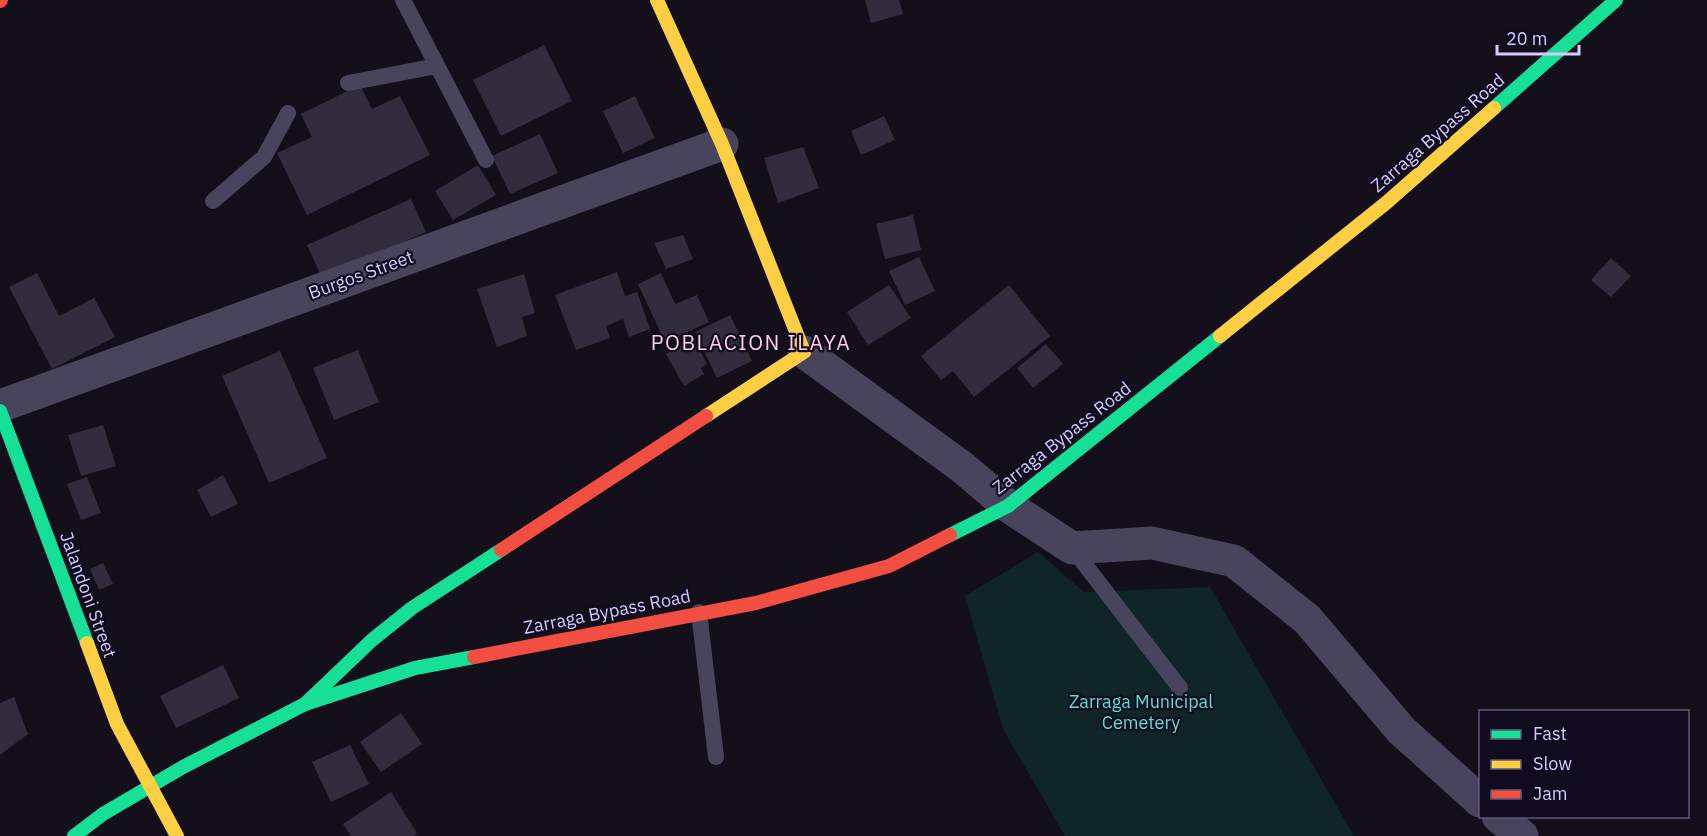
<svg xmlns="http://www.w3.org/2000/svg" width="1707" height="836" font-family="'IBM Plex Sans',sans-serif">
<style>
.green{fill:#0f2528}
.building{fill:#322d3e}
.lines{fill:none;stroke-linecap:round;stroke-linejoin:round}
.lane{stroke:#48445c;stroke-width:16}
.street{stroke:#48445c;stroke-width:33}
.fast{stroke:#16e098;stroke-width:14}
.slow{stroke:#ffcf43;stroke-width:14}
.jam{stroke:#f24e42;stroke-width:14}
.labels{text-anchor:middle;stroke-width:4.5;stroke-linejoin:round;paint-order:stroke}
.street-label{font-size:18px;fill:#d7caff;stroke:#110b20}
.park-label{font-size:18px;fill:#51e4d1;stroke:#110b20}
.quarter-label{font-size:21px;letter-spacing:1.5px;fill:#ffcce6;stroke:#110b20}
</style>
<rect width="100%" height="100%" fill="#13101b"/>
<path class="green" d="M1038,552L1084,592L1210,587L1354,836H1065L1003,729L965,596Z"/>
<path class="building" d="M865,0H899L903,14L871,23Z
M544,45L572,101L501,136L473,80Z
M360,85L372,109L400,96L430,155L307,215L277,153L312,137L301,114Z
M635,96L655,138L623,153L603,111Z
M884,116L895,140L861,155L851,131Z
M540,134L558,173L510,194L492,156Z
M803,147L819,188L778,203L764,158Z
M478,165L496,195L453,220L435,191Z
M411,199L426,232L322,278L307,245Z
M913,215L921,250L885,259L876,224Z
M683,235L693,259L666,269L654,243Z
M919,257L935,291L905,305L889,271Z
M1611,258L1631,276L1611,297L1591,280Z
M617,272L625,296L637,292L650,329L629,337L623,319L606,326L610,338L576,350L555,295Z
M37,273L59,316L94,298L115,337L52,369L9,287Z
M661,273L675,304L697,295L709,322L665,342L638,284Z
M524,274L535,313L522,317L527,336L497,347L477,289Z
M889,285L911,318L868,345L847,312Z
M1009,285L1050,336L974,397L953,371L941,380L921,356Z
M730,315L752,361L717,378L695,332Z
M693,338L707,364L701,368L704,374L684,386L666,354Z
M1046,344L1063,364L1033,388L1017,368Z
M358,350L379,402L334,420L313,368Z
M280,351L327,458L269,483L222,376Z
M103,425L116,466L81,476L68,435Z
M223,475L238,504L211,517L197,490Z
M87,477L101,513L81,520L67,484Z
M103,563L113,584L99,590L90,569Z
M223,665L239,698L176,728L160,696Z
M14,697L28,734L0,755V703Z
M401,713L422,744L381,772L360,742Z
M350,745L369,784L331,802L312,762Z
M391,792L417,833L413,836H351L343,824Z"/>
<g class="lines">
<path class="lane" d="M403,0L486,160
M348,83L437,66
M213,201L264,157L288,113
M1072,548L1180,688
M699,612L716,757"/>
<path class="street" d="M804,352L962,467L1008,506L1072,548L1152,543L1234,561L1307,619L1401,730L1480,801
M0,406L722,144
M1498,816L1522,836"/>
<path class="fast" d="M1494,108L1616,0
M0,411L87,643
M950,535L1008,506L1220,336
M305,704L372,640L412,608L501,550
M74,836L103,814L183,767L305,704L415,668L474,657"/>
<path class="slow" d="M657,0L722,144L804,352L706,416
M1220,336L1386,203L1494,108
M87,643L117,724L177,836"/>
<path class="jam" d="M0,1L1,0
M501,550L706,416
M474,657L756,603L889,566L950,535"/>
</g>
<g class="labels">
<g class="street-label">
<text transform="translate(1438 133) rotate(-41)" y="6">Zarraga Bypass Road</text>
<text transform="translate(361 275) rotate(-20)" y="6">Burgos Street</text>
<text transform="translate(1062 438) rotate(-38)" y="6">Zarraga Bypass Road</text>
<text transform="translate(88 595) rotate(70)" y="6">Jalandoni Street</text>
<text transform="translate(607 612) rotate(-11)" y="6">Zarraga Bypass Road</text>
</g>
<g class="park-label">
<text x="1141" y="708">Zarraga Municipal<tspan x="1141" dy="21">Cemetery</tspan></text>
</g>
<g class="quarter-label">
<text x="751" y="350">POBLACION ILAYA</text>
</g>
</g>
<rect x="1479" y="710" width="210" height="108" fill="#110b20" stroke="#605779" stroke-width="1.5"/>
<rect x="1491" y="730" width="30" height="9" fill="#16e098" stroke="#605779" stroke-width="1.5"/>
<text x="1533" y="740" font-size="18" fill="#d7caff">Fast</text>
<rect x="1491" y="760" width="30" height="9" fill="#ffcf43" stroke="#605779" stroke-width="1.5"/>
<text x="1533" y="770" font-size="18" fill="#d7caff">Slow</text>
<rect x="1491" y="790" width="30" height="9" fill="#f24e42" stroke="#605779" stroke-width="1.5"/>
<text x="1533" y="800" font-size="18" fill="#d7caff">Jam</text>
<path d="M1497 45v9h82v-9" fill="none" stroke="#d7caff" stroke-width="3"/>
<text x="1506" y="45" font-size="18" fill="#d7caff" stroke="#110b20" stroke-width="4.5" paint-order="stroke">20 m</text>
</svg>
